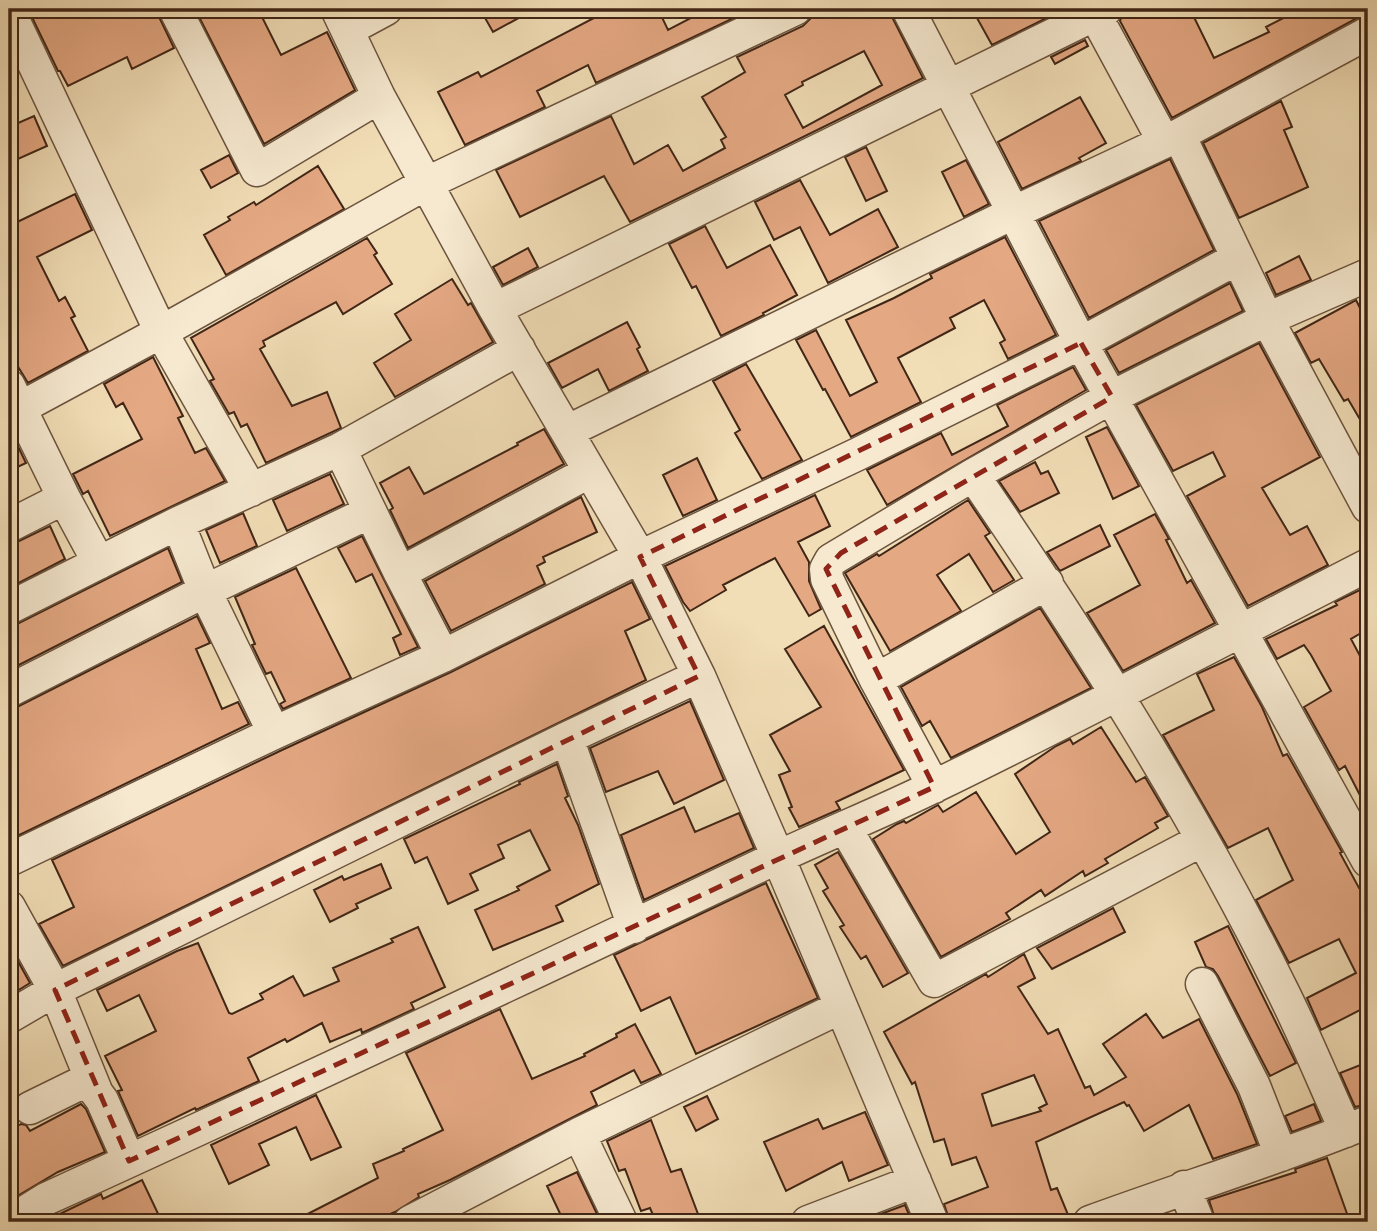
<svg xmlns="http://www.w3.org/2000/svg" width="1377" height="1231" font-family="Cardo,serif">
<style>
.building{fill:#e4a883;stroke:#402616;stroke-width:2;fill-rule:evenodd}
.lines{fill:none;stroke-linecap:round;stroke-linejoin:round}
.minor-casing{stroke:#6c543e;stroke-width:35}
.minor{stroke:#f6e9d0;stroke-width:32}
.marked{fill:none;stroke:#8f2418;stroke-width:5;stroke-dasharray:14 9;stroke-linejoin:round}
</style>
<rect width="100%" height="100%" fill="#f1ddb6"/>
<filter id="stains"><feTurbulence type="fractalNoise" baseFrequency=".00286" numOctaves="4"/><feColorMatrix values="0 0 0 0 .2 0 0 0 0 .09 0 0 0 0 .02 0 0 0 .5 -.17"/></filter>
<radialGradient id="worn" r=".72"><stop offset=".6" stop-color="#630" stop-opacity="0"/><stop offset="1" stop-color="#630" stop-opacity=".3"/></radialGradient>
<path class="building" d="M28,9H157L159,17L174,48L132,69L127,57L68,86L60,71H58Z
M195,9H258L281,55L327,32L355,90L264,144Z
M480,9H535L493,32Z
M611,9H658L668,30L708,9H753L596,83L588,65L537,91L545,107L465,145L438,92L478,72L481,77Z
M813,9H890L892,17L923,78L630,222L604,176L520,217L496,170L611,116L634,164L668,145L683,171L725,148L721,140L726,137L702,97L745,72L737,57L803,26L810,19ZM864,51L882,85L803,128L785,95L803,85L802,82Z
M972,9H1065L992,45Z
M1124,9H1190L1214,58L1269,32L1266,27L1301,9H1368V15L1359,17L1172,118L1120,21Z
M1085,40L1088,46L1055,64L1051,57Z
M1080,97L1106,143L1079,158L1081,161L1022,189L998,142Z
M1281,101L1292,127L1284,130L1308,187L1239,218L1203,143Z
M34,116L47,146L9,163V127Z
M866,147L887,191L866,201L845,157Z
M229,155L238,173L211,188L201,170Z
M1170,159L1214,250L1089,318L1039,221Z
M966,160L989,204L964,217L942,172Z
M318,166L344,209L226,275L204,235L230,220L228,217L254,202L256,205Z
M800,180L830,235L878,209L898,247L828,283L800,227L774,240L755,202Z
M75,194L92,230L37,257L59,301L65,297L75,316L71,318L88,351L28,383L9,352V226Z
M705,226L727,268L770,245L797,295L763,313L764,315L721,336L696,286L692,288L669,244Z
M1005,237L1056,335L1008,359L1000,343L1005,340L984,300L950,318L955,328L898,358L921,402L851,437L825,389L823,390L796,340L816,330L850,396L877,382L846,320L894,298L932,278L930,274Z
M367,238L377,253L374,255L392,284L343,314L336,302L263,341L265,346L260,349L292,406L327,392L341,428L266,463L247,424L241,427L234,412L229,414L210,381L214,379L191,338Z
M528,248L538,267L503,285L493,267Z
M1299,256L1311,280L1276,295L1266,273Z
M452,279L468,305L471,303L493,342L395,397L374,363L411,340L395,314Z
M1230,283L1243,311L1119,373L1106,350Z
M1356,300L1368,324V433L1348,399L1344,401L1319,359L1311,363L1295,333Z
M627,322L640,347L637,349L648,371L609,391L598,369L562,388L548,363Z
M1259,343L1320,457L1262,488L1290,535L1307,526L1328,565L1248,606L1187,496L1225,476L1213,452L1173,471L1136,405Z
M153,357L183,416L178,418L195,453L206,448L225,481L110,536L88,491L83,494L73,474L142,439L123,403L116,407L104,384Z
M746,364L802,460L762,479L735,433L740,430L713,381Z
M1073,367L1086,390L887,505L867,470L941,433L952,455L1008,426L997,405Z
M1107,427L1139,486L1113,499L1086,437Z
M544,429L564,464L408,548L390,510L393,508L380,483L409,467L424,494L428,492L518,445L517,443Z
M9,432H11L26,463L9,471Z
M697,458L717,500L683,516L663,475Z
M1035,462L1041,474L1048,471L1059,493L1020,512L999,481Z
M330,474L344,504L287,531L273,500Z
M815,495L830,526L798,542L809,562V581L821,609L809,616L775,558L723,585L726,590L690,611L683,602L665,566Z
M581,497L597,532L543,557L545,562L537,566L545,584L451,631L425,581Z
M968,500L990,533L985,536L1014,580L993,592L969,554L937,575L961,611L890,651L845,573L877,554L879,556Z
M243,513L257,546L220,563L206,530Z
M1155,514L1169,539L1166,540L1187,583L1191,580L1215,623L1123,671L1087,613L1140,585L1114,535Z
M1100,525L1110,546L1060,571L1047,552Z
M50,526L65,559L9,588V544L17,542Z
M362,536L418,647L400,655L393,638L401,634L372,574L356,582L338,548Z
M168,548L182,582L9,670V626L17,624Z
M296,568L351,678L283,709L280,704L285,701L271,672L266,674L252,645L255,644L235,597Z
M632,582L650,619L625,631L646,680L63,966L39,924L74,907L52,860L282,750L451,672Z
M1368,586V629L1351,639L1368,671V811L1345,766L1339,770L1304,707L1331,691L1311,655L1304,645L1277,659L1266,639L1337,605L1335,602Z
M1040,608L1091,688L951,758L930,721L922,726L901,687Z
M197,616L210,643L196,649L222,709L238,702L249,724L9,840V709L17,707Z
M824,626L904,770L836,802L840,809L799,827L789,808L792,807L779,775L790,771L770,735L821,707L785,649Z
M1234,657L1262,707L1283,756L1287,754L1290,759L1342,852L1340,853L1359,888L1368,883V1006L1321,1030L1307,998L1356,973L1339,939L1289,963L1256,900L1293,880L1268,828L1228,848L1163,735L1214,710L1197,674Z
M690,701L724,780L674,804L658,771L606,792L590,748Z
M1101,727L1136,782L1145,777L1168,816L1155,823L1158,828L1105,859L1108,863L1085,876L1083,871L1045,896L1041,890L1006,913L1010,919L941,957L873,839L897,824L904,821L906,823L938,805L943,812L976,792L1016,854L1050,832L1015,774L1056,746L1070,739L1073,744Z
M557,764L568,796L565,798L578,825L599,884L556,906L563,921L493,950L475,910L519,890L517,887L550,870L530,830L498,845L504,858L470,874L478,890L448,904L427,857L415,863L404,839L520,784L519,782Z
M684,807L695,832L739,813L754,848L644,900L621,835Z
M838,852L908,973L883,987L866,956L861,959L840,927L844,925L823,891L828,888L815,865Z
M381,864L391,888L356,904L358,908L330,922L314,890L342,876L344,880Z
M766,883L818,998L696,1054L670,997L641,1011L614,955Z
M1113,908L1125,932L1052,969L1037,948Z
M1228,926L1296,1063L1270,1076L1218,976L1213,969L1206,967L1195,942Z
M418,927L445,987L411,1003L414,1009L362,1033L361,1029L330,1042L322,1023L287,1042L285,1039L248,1058L259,1081L196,1110L195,1108L138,1136L118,1091L122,1090L105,1056L156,1031L139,995L107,1011L97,990L177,951L198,943L229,1013L232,1014L263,999L260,994L293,976L304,996L339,981L333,968L393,942L391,939Z
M9,945L30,983L9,996Z
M1024,954L1035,978L1018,987L1048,1034L1058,1029L1085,1088L1090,1086L1094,1095L1126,1077L1103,1044L1146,1014L1163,1038L1199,1019L1237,1094L1257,1144L1213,1159L1189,1105L1144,1131L1129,1105L1127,1106L1124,1102L1036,1142L1051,1190L1057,1188L1071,1222H950L944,1204L988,1187L976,1157L952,1165L944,1139L934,1142L915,1082L912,1084L884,1032L986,974L988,977ZM1034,1075L1047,1104L1039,1108L1041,1111L992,1126L982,1094Z
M500,1009L532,1079L585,1056L584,1054L617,1037L616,1034L635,1024L661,1074L641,1083L634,1070L591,1092L597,1105L450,1180L418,1194L419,1197L395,1212L371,1222H292L378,1178L373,1164L404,1151L403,1149L443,1130L406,1053Z
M1368,1062V1104L1355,1107L1340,1073Z
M316,1095L341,1147L311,1160L296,1127L259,1144L269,1165L229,1184L211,1145Z
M707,1096L718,1119L696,1131L684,1107Z
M81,1104L86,1109L105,1152L58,1172L9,1201V1131L21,1124L26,1125L30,1131Z
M1314,1104L1321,1121L1292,1132L1285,1116Z
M865,1112L888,1165L849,1181L842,1162L786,1191L764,1142L818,1119L823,1129Z
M651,1120L671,1172L681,1169L701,1222H656L650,1208L641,1211L625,1169L619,1171L607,1141Z
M1327,1158L1350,1222H1216L1209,1200L1296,1172L1295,1169Z
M577,1172L597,1214L578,1222H564L547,1186Z
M142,1180L162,1222H43L101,1194L103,1199Z
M905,1205L912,1222H859Z"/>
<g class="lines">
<defs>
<path id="minor" d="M175,9L257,170L379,97
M337,9L379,97L495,309L640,557L699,676L778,857L932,1222
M908,9L1081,343L1368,861
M1092,9L1164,142
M9,11L161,332L251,490
M347,30L386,9
M1179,135L1267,319L1368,507
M495,309L1106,9
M9,386L64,498L99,563
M9,414L161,332L427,183L795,9
M568,431L1015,212L1179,135L1368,33
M340,449L400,573L443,656
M973,475C1085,639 1192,808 1280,986C1304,1033 1324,1083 1346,1131
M178,523L205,591L274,733
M9,526L64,498
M400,573L589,472
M9,608L178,523L340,449L519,349
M876,680L1047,583
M9,691L205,591L370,512
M567,738L634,927
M934,787L876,680L827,579L826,569L831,560L973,475L1112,397L1267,319L1368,275
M846,829L934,981L1202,840
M9,860L274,733L443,656L640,557L858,454L1081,343L1238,258
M9,907L55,990L96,1091
M1202,984L1254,1086L1281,1155
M9,1017L55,990L567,738L699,676
M30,1108L81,1083L90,1084L102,1100L129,1161
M579,1134L621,1222
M1184,1187L1198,1222
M9,1222L46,1199C290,1088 532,974 774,859C827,834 882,812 935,786C1081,715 1224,639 1368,565
M410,1222L579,1134L841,1007
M808,1222L915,1181
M1090,1222C1183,1188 1277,1159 1368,1122"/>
</defs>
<use href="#minor" class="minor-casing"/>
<use href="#minor" class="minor"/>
</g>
<path class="marked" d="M1081,343L1112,397L841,553L826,569L934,787L129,1161L55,990L699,676L640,557Z"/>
<rect width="1377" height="1231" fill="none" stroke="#f1ddb6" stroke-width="35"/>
<rect x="10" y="10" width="1356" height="1210" fill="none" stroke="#402616" stroke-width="3.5"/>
<rect x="18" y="18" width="1342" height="1196" fill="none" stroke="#402616" stroke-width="2"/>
<rect width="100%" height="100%" filter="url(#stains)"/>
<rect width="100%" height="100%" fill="url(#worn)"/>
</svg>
